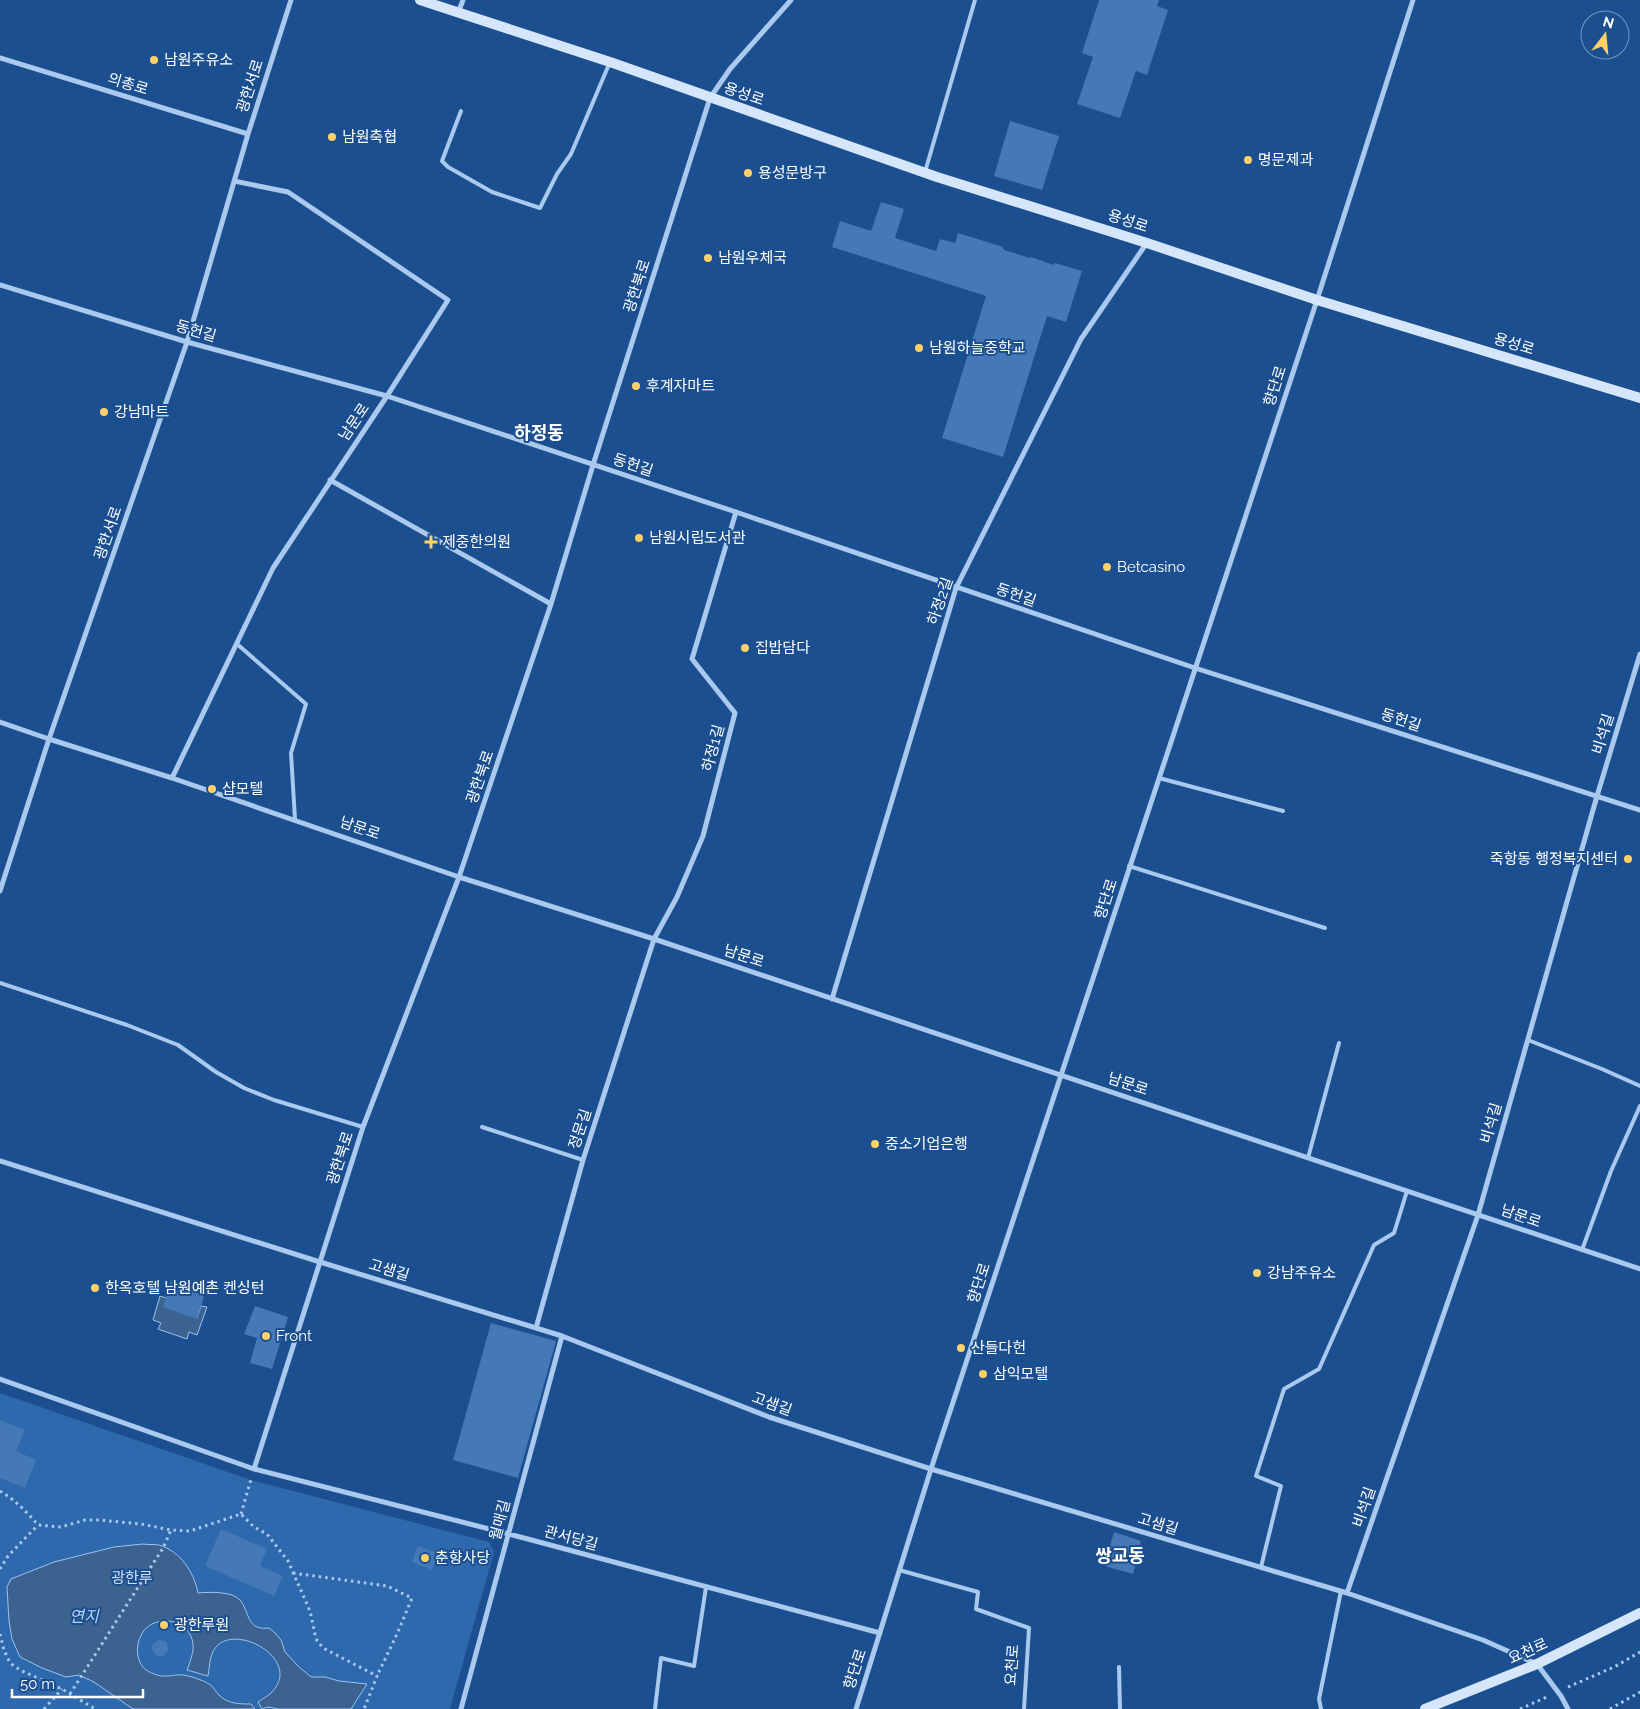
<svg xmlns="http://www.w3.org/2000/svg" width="1640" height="1709" font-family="Raleway,'Noto Sans KR',sans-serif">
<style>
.green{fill:#2e69ad}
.water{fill:#3c6290;stroke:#9cc4f0}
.building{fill:#4478b7}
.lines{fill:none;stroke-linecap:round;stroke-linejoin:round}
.path{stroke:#a9c9ee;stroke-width:3;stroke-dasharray:2.5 4;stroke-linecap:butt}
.lane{stroke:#a9c9ee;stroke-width:4}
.street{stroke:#a9c9ee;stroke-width:5}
.secondary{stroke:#d6e6fa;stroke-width:10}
.poi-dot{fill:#ffd166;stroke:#1b4f8f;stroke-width:2}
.labels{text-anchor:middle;stroke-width:4;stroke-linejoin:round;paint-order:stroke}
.poi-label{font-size:15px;fill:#fff;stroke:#1b4f8f;text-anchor:start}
.street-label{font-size:15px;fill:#fff;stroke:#1b4f8f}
.park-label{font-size:15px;fill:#cfe3fa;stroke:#1b4f8f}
.water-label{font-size:16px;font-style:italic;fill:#b5d3f5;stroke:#1b4f8f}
.quarter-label{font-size:18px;font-weight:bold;fill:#fff;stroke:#1b4f8f}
</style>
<rect width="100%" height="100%" fill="#1b4f8f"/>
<path class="green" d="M0,1393L251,1480L489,1542L494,1552L450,1709H0Z"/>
<path class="water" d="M160,1296L166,1298L197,1318L201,1306L207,1307L197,1335L189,1332L187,1339L158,1329L161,1323L153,1320Z
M143,1544C148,1545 154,1544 159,1545C180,1551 194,1572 198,1593C209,1592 232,1591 240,1600C250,1612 246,1631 269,1628L275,1633L281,1640L285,1652L298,1666L311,1677H325L339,1681L367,1684L351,1709H279L268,1707L262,1709L258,1702C264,1698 272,1694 276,1687C295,1658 242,1627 219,1644C209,1652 210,1665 208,1676L187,1670C190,1662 194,1652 193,1644C191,1624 169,1616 152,1624C136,1632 132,1659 146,1670C149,1672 154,1674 157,1675C166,1678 175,1674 183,1675C190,1676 203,1680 209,1684C213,1686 216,1692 219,1695C228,1704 239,1704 251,1704L255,1709H133L94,1682L79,1675L66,1677L42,1668L20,1657L12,1639L9,1621L7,1587L11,1579L54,1562L114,1547Z"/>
<path class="building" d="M1099,0H1159L1157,6L1168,10L1147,75L1136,71L1120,118L1077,104L1093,57L1082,53Z
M1010,121L1059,136L1042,190L994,176Z
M881,202L904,209L895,238L936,251L940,239L955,243L958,233L1003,247L1004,250L1030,258L1031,257L1054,265L1055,263L1082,271L1066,322L1047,316L1003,457L942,438L986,296L832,247L840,221L871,231Z
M171,1281L205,1293L197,1319L163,1307Z
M255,1306L288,1317L272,1369L250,1363L257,1338L244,1334Z
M491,1323L556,1341L518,1478L453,1460Z
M0,1420L25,1430L16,1451L36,1460L25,1488L0,1478Z
M221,1529L267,1549L260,1566L283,1576L274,1596L205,1566Z
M1114,1532L1141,1541L1133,1574L1101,1565L1105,1551L1108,1552Z
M418,1546L438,1553L432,1570L412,1562Z
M158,1640L166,1641L169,1650L162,1657L155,1655L151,1646Z"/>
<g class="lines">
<path class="path" d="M0,1491C15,1500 27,1512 38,1525L61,1527L85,1520H100L141,1524L171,1530L190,1531L241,1514L254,1527L267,1534L288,1561L310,1611L316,1639L323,1648L377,1676L364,1709
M241,1514L251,1479
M0,1569L8,1556L38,1525
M293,1573L387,1586L412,1598L397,1634L377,1676
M0,1634L4,1650L10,1663L20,1670L62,1689L95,1709
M1568,1687L1614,1667L1640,1652
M70,1694L163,1548L171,1530
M44,1709L62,1689
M1520,1709L1549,1696
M1610,1709L1640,1692"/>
<path class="lane" d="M461,111L442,161L448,167L492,192L540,208L557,174L571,154L610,62
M925,172L975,0
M237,644L306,704L291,753L295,819
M1159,778L1283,811
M1129,866L1325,928
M0,983L127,1025L178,1045L216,1072L244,1088L274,1100L363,1127
M1528,1040L1602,1069L1640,1086
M482,1127L583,1160
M1308,1158L1339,1043
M1582,1250L1611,1171L1640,1106
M1261,1567L1281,1486L1256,1476L1284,1389L1319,1369L1374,1245L1394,1233L1407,1191
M899,1570L978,1592L976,1609L1029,1628L1024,1709
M1119,1667L1120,1709
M655,1709L661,1658L694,1666L706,1587
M1321,1709L1319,1699L1341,1591"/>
<path class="street" d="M458,13L463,0
M0,58L248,134
M0,285L187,342L387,396L736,512L1195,668L1640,810
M330,480L551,604
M0,722L49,739L172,778L459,877L654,939L1640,1269
M172,778L273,568L387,396L448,300L288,192L234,181
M0,891L49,739L187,342L248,134L291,0
M832,999L956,588L1081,339L1146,244
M0,1161L320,1262L562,1336L769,1417L931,1469L1347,1593L1483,1640L1537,1664L1561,1696L1568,1709
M536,1328L583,1160L654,939L677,897L703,836L735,713L692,659L736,512
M0,1379L254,1469L363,1127L459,877L551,604L593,465L710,98L730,69L791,0
M254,1469L509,1534L880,1633
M1347,1593L1478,1215L1597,796L1640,654
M461,1709L562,1336
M856,1709L931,1469L1317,300L1413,0"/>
<path class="secondary" d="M420,0L610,62L937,177L1147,243L1317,300L1640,398
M1425,1709L1537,1664L1640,1613"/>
</g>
<g class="poi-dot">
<circle cx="154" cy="60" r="5"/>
<circle cx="332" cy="137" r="5"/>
<circle cx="1248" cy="160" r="5"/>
<circle cx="748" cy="173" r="5"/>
<circle cx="708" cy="258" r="5"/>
<circle cx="919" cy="348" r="5"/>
<circle cx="636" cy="386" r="5"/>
<circle cx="104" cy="412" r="5"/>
<circle cx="639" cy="538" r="5"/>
<path d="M428.5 534.5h5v5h5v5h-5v5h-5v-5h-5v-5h5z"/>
<circle cx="1107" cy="567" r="5"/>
<circle cx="745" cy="648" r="5"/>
<circle cx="212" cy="789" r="5"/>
<circle cx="1628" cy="859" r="5"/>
<circle cx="875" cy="1144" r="5"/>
<circle cx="1257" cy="1273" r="5"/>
<circle cx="95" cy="1288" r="5"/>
<circle cx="266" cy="1336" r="5"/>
<circle cx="961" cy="1348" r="5"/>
<circle cx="983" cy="1374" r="5"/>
<circle cx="425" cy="1558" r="5"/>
<circle cx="164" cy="1625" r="5"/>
</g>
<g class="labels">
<g class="poi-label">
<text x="164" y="65">남원주유소</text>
<text x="342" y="142">남원축협</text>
<text x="1258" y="165">명문제과</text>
<text x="758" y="178">용성문방구</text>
<text x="718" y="263">남원우체국</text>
<text x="929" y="353">남원하늘중학교</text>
<text x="646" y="391">후계자마트</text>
<text x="114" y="417">강남마트</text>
<text x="649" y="543">남원시립도서관</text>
<text x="442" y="547">제중한의원</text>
<text x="1117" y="572">Betcasino</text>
<text x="755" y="653">집밥담다</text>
<text x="222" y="794">샵모텔</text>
<text x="1618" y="864" text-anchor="end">죽항동 행정복지센터</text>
<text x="885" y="1149">중소기업은행</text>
<text x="1267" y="1278">강남주유소</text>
<text x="105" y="1293">한옥호텔 남원예촌 켄싱턴</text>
<text x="276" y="1341">Front</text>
<text x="971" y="1353">산들다헌</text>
<text x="993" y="1379">삼익모텔</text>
<text x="435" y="1563">춘향사당</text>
<text x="174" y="1630">광한루원</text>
</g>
<g class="street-label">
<text transform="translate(128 84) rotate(17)" y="5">의총로</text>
<text transform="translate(250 86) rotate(-72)" y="5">광한서로</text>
<text transform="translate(744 94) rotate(19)" y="5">용성로</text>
<text transform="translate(1128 221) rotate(18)" y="5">용성로</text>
<text transform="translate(637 286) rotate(-72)" y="5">광한북로</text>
<text transform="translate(196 331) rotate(16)" y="5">동헌길</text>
<text transform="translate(1514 344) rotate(17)" y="5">용성로</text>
<text transform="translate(1275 386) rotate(-72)" y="5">향단로</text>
<text transform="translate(354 422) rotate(-56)" y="5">남문로</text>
<text transform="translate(633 465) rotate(18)" y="5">동헌길</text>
<text transform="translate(108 533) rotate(-71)" y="5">광한서로</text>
<text transform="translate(1016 595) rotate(19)" y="5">동헌길</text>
<text transform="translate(940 601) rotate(-71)" y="5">하정2길</text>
<text transform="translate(1401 720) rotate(18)" y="5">동헌길</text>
<text transform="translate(1603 734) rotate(-73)" y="5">비석길</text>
<text transform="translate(713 748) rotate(-75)" y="5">하정1길</text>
<text transform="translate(480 777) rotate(-71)" y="5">광한북로</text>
<text transform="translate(360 828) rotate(19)" y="5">남문로</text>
<text transform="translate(1106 899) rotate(-72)" y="5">향단로</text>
<text transform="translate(744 956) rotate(18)" y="5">남문로</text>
<text transform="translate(1128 1084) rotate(18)" y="5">남문로</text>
<text transform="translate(1491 1123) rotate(-74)" y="5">비석길</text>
<text transform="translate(580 1129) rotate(-72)" y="5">정문길</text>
<text transform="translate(340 1158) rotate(-72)" y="5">광한북로</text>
<text transform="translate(1521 1216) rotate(19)" y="5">남문로</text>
<text transform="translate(389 1270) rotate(17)" y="5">고샘길</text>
<text transform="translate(979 1283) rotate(-72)" y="5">향단로</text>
<text transform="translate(772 1404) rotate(20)" y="5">고샘길</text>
<text transform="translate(1364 1507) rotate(-71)" y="5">비석길</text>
<text transform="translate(500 1520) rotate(-75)" y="5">월매길</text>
<text transform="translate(1158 1524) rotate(17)" y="5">고샘길</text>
<text transform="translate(571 1538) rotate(15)" y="5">관서당길</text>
<text transform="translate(1528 1651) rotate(-24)" y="5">요천로</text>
<text transform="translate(1012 1665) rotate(-86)" y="5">요천로</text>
<text transform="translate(855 1669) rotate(-72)" y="5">향단로</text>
</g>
<g class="park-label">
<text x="132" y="1583">광한루</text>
</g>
<g class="water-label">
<text x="84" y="1622">연지</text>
</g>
<g class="quarter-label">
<text x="539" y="439">하정동</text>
<text x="1120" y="1562">쌍교동</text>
</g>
</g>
<g transform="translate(1605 35) rotate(16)"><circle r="24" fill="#1b4f8f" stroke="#7695bc"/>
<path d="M0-4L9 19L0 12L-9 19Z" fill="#ffd166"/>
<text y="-8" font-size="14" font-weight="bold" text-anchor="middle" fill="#ffffff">N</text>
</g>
<path d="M12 1689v8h131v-8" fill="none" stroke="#ffffff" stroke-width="2.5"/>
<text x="20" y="1689" font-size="15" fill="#ffffff" stroke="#1b4f8f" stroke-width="4" paint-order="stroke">50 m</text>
</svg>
